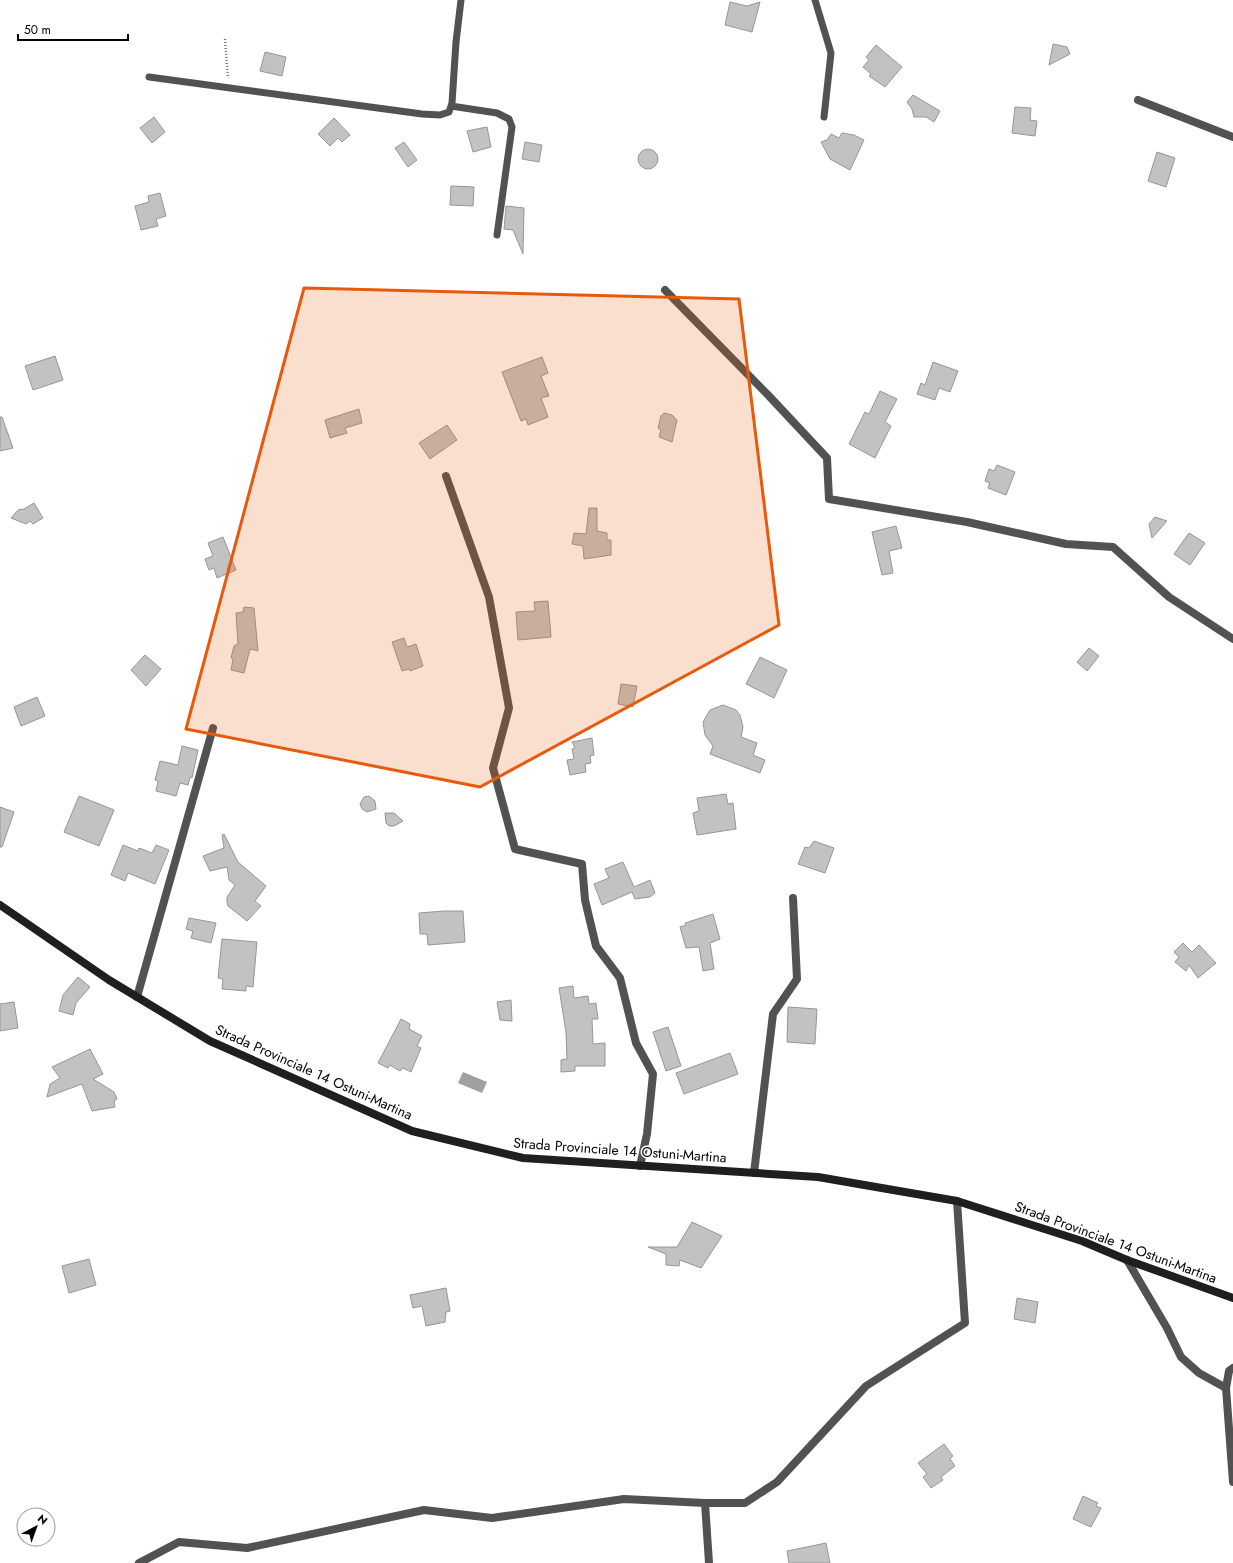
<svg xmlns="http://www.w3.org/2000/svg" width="1233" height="1563" font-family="Jost,sans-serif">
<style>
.water{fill:#a0a0a0}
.building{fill:#c2c2c2;stroke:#969696}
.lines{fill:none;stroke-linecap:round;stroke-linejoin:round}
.path{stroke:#747474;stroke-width:2.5;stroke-dasharray:1 2;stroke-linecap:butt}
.service{stroke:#525252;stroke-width:7}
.minor{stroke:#525252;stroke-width:8}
.secondary{stroke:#1f1f1f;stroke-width:8}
.marked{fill:#e8590c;fill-opacity:0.2;stroke:#e8590c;stroke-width:3;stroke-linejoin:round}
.labels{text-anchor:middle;stroke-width:3;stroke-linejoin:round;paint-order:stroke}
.street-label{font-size:14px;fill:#000;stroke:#fff}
</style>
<rect width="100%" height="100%" fill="#fff"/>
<path class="water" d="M463,1072L487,1082L482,1093L458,1083Z"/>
<path class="building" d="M730,2L747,6L760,2L752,32L725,25Z
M1053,44L1067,47L1070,54L1049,65Z
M876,45L902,67L885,87L869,76L871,74L863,67L869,60L866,57Z
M265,52L286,57L282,76L260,71Z
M913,95L940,111L934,122L926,117H914L912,109L907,102Z
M1015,107L1031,108L1030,120L1037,121L1035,136L1012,133Z
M154,117L165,132L152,143L140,128Z
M334,118L350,135L342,142L338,138L330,146L318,134Z
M487,127L491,147L473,152L467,131Z
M842,133L854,135L864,140L850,170L830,159L821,142L827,140L831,134L839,138Z
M404,142L417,160L408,167L395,148Z
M525,142L542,145L539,162L522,159Z
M638 159a10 10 0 1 1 20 0a10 10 0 1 1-20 0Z
M1157,152L1175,158L1166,187L1148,181Z
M451,186L474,187L473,206L450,205Z
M160,193L166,216L156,219L158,226L141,230L135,206L149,202L148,196Z
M506,206L524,208L523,254L513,230L504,229Z
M55,356L63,380L33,390L25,366Z
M542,357L548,373L541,376L549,396L541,398L548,417L528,425L526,419L521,421L502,372Z
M933,362L958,371L950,392L939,388L935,400L917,394L921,383L925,385Z
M880,391L897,399L885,422L891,426L875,458L849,444L865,412L869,414Z
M359,409L362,423L345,428L347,433L330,438L325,420Z
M664,413L672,415L677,420L672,442L659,437L661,430L658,428L661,416Z
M0,417H2L13,448L0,451Z
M447,425L457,440L430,459L419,443Z
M997,465L1015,472L1006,495L988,488L990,483L985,481L989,469L994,471Z
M34,503L43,518L33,524L30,521L26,524L11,518L18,510L24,509Z
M589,508H597V531L607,533V540H611V555L584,559L583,546L572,544L574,533L586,534Z
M1155,517L1167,521L1152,538L1149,524Z
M896,526L902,548L889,551L893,573L882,575L872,532Z
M1189,533L1205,543L1190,565L1174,554Z
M223,537L236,570L217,578L214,568L209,570L205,559L213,556L208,543Z
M548,601L551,637L518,640L516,612L535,611L534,602Z
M244,607L254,608L258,651L250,649L244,673L231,670L233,659L231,658L234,646L238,644L236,613L243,612Z
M404,638L407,647L416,644L423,666L410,671L409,669L402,671L392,642Z
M1089,648L1099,656L1087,671L1077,662Z
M145,655L161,669L146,686L131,670Z
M760,657L787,670L774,698L746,684Z
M621,684L637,686L633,707L618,704Z
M37,697L45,716L21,726L14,707Z
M723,705L736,710L740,715L743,727L741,737L757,743L753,755L765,760L760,773L710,754L713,746L705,735L703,722L710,710Z
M592,738L594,755L590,756L591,763L585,764L586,772L570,775L567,760L574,759L572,749L575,748L572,742Z
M182,746L198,750L192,778L190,777L188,785L180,783L176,796L156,791L158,781L155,780L160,761L178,765Z
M726,794L728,804L733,803L736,829L697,835L693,813L699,811L697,798Z
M79,796L114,810L99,846L64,832Z
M369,796L375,801L376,809L367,812L362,809L360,804L364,797Z
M0,807L14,812L2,847H0Z
M385,813H394L403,821L394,826H389L386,823Z
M224,834L238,862L266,886L255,901L261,906L247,921L228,906L227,902V897L235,885L229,880L227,867L210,871L203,856L224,848L222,835Z
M814,841L834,848L825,873L798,864L805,847L809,848Z
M123,845L138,851L139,848L152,853L156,845L169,850L155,884L128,873L125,881L111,875Z
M623,862L634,887L650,880L655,893L650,897L635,899L632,892L602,905L594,884L609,878L605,869Z
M444,911H463L465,942L428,945L427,934H420L419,913Z
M713,914L720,939L710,943L714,969L703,971L699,947L686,948L680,927L686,925L685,923Z
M189,918L216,923L211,943L191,938L193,931L186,929Z
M222,939L257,942L253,987L246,986V991L222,989L223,979L218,978Z
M1183,943L1192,952L1199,945L1216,963L1198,978L1189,965L1186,971L1175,962L1179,957L1174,952Z
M78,977L90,987L76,1003L73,1015L59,1011L63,995Z
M573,986L574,998L588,996L589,1004L596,1003L598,1019H592L593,1044L605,1043V1066H575V1071L561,1072V1060L567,1059L566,1032L559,988Z
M511,1000L512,1021L500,1020L497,1002Z
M14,1002L18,1028L0,1031V1004Z
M788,1007L817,1009L815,1044L787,1042Z
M401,1019L410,1024L409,1029L422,1036L417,1046L421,1048L411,1072L403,1068L400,1071L390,1065L388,1068L378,1063Z
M668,1027L681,1066L666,1071L653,1032Z
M90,1049L103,1074L93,1079L114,1092L117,1099L114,1101L115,1107L92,1111L82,1084L47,1097L50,1084L60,1078L52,1067Z
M730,1053L738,1074L684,1094L676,1073Z
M692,1222L722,1236L701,1268L680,1260L679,1266L666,1265V1254L648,1247H677Z
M89,1259L96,1285L69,1293L62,1266Z
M446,1288L450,1311L446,1312L445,1322L426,1326L422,1306L413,1308L410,1295Z
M1017,1298L1038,1302L1035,1323L1014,1319Z
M944,1444L953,1456L950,1459L955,1466L941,1477L943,1480L931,1488L923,1477L927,1474L918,1463Z
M1083,1496L1098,1503L1096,1506L1101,1508L1091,1527L1073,1519Z
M826,1543L830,1563H789L787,1551Z"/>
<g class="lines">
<path class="path" d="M225,39L228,78"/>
<path class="service" d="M815,0L831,53L824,117
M149,77L422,114L440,115L449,112L452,103L456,42L461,0
M451,106L497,113L509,119L512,127L497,235"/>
<path class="minor" d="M1138,100L1233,137
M665,290L769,396L827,458L829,499L967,522L1066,544L1113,547L1169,597L1233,639
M446,476L489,597L509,708L493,768L515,849L582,864L585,900L596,946L620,978L636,1043L653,1074L647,1134L640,1166
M137,997L213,728
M754,1173L773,1014L797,979L793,898
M1127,1260L1167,1328L1181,1357L1199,1373L1226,1388
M1233,1368L1229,1371L1226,1388L1233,1482
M705,1503L709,1563
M139,1563L179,1542L247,1548L424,1510L492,1518L624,1499L705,1503H745L777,1482L866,1386L965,1323L957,1201"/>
<path class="secondary" d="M0,905L109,980L210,1041L412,1131L523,1158L818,1177L957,1201L1082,1241L1127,1260L1233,1298"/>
</g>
<path class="marked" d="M304,288L739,299L779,625L480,787L186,729Z"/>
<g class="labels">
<g class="street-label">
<text transform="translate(314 1072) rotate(24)" y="5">Strada Provinciale 14 Ostuni-Martina</text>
<text transform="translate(620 1150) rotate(4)" y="5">Strada Provinciale 14 Ostuni-Martina</text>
<text transform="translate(1116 1242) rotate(20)" y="5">Strada Provinciale 14 Ostuni-Martina</text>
</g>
</g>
<g transform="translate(36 1527) rotate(41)"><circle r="19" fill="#ffffff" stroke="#999999"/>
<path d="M0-3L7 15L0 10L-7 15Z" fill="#000000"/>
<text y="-6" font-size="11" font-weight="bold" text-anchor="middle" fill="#000000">N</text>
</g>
<path d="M18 34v6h110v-6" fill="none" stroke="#000000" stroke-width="2"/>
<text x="24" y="34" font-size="12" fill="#000000" stroke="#ffffff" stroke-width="3" paint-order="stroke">50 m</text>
</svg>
